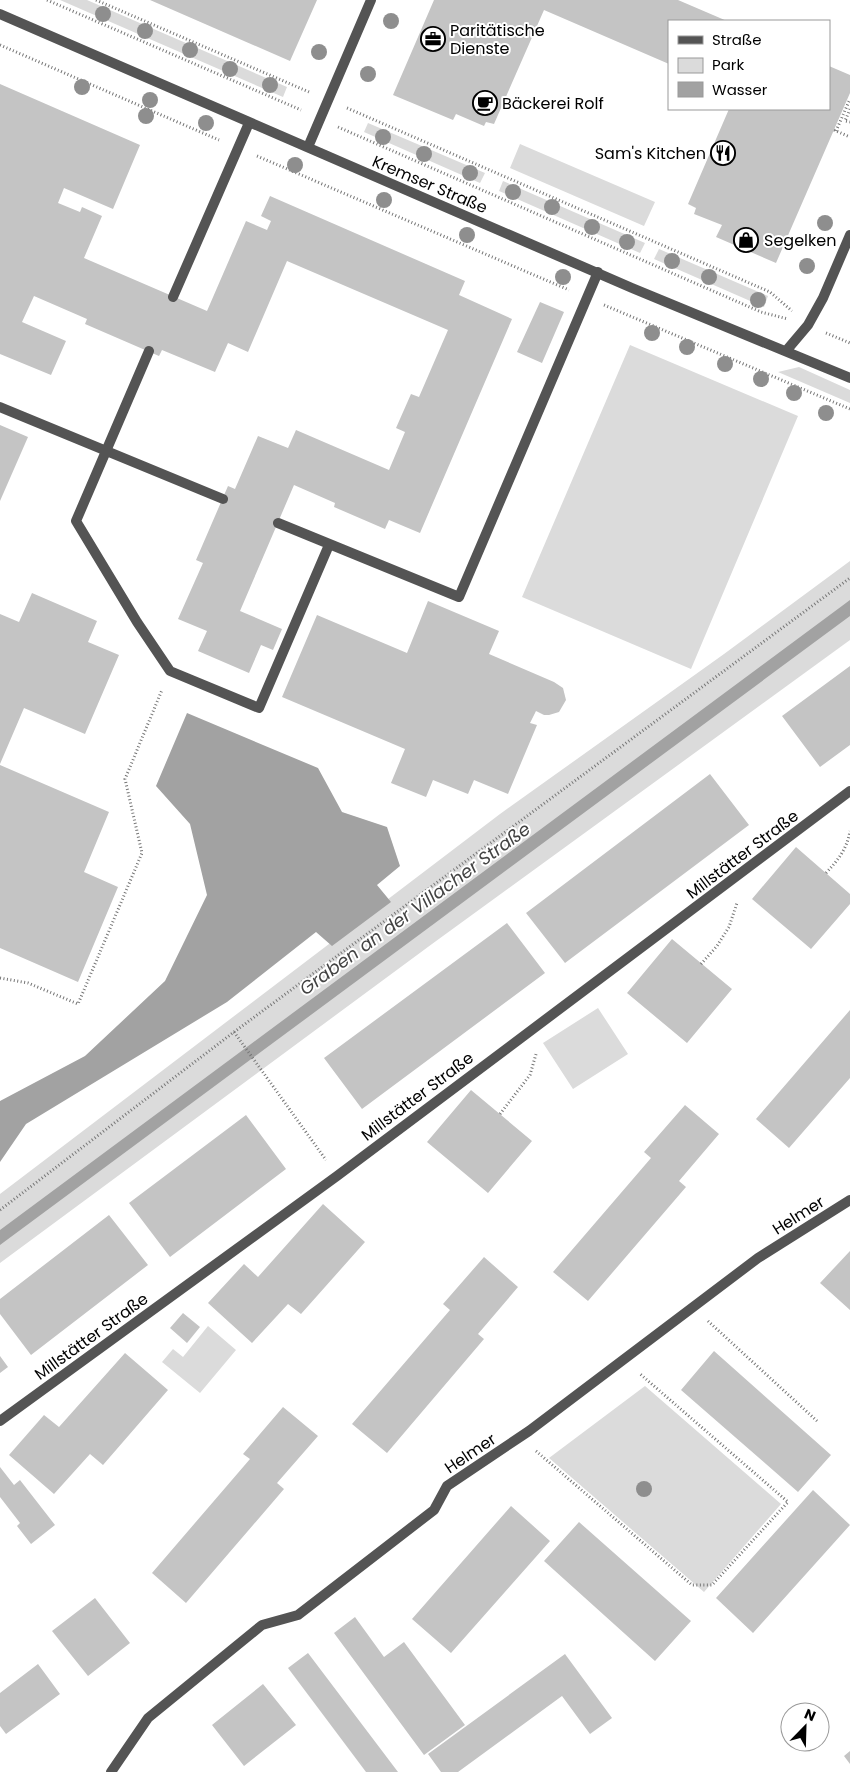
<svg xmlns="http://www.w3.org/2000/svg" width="850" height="1772" font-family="Poppins,sans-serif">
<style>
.green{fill:#dbdbdb}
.water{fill:#a2a2a2}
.building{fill:#c4c4c4}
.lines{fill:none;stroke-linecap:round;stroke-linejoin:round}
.path{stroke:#767676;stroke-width:3;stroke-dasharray:1 2.5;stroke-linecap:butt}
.service{stroke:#545454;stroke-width:10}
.minor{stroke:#545454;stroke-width:10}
.tree{fill:#8e8e8e}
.labels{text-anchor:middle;stroke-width:4;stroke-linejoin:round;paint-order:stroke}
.poi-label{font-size:16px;fill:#000;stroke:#fff;text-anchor:start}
.street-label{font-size:16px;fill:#000;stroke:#fff}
.water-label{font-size:18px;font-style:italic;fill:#434343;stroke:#fff}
</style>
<rect width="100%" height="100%" fill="#fff"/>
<path class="green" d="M60,0H87L287,87L283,97Z
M368,123L485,173L480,183L364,132Z
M520,144L655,202L644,226L510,168Z
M503,181L645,243L640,253L499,191Z
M659,249L768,296L764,307L654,259Z
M630,345L798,416L691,669L522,597Z
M799,367L850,390V403L778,372Z
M850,561V640L432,944L0,1263V1194L500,814L724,654Z
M598,1008L628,1054L573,1089L543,1043Z
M208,1326L236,1350L200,1393L162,1362L173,1349L183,1357Z
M645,1386L781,1504L704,1592L549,1458Z"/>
<path class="water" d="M850,600V616L0,1245V1230Z
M187,713L318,768L342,812L387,827L400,866L377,885L391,902L332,946L316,932L227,1002L26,1124L0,1162V1101L85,1056L165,981L207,895L190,824L156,786Z"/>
<path class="building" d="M150,0H317L290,61Z
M434,0H678L727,21H669V64L544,10L494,124L486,122L484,126L456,114L453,120L393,95Z
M829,66L850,75V93L776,263L716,237L722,225L694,214L696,208L688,204L729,109H829Z
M0,84L140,145L113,209L64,188L58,203L80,212L82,207L102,216L84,258L207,311L246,221L267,230L271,221L261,216L270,196L465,281L459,295L512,319L420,533L389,520L385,529L334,507L335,503L294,485L240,611L282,629L273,650L261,645L249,673L198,651L207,631L178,619L203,563L196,560L228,486L235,489L258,436L288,448L296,430L389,470L405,432L396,428L411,394L419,397L448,330L287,261L248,352L228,343L215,372L162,350L159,356L85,324L87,319L34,296L22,322L66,341L51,375L0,354Z
M540,302L564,312L542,363L517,352Z
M0,425L28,437L0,501Z
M32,593L97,621L88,642L119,655L85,734L24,708L0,764V614L19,622Z
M428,601L499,631L489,654L554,682L563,688L566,700L559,712L549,715H544L536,711L530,723L537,725L508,794L474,780L468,794L433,780L426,797L391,783L405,749L282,697L317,615L407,653Z
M850,666V745L820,767L782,716Z
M0,765L109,812L84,872L118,887L78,982L0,948Z
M710,774L749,825L565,963L526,913Z
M796,847L850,894V904L811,949L752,899Z
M507,923L545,973L362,1109L324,1058Z
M672,939L732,989L687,1043L627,993Z
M850,1010V1078L789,1148L756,1119Z
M471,1090L532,1141L488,1193L427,1142Z
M685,1105L719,1134L679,1181L686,1187L588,1301L553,1272L651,1158L644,1152Z
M246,1115L286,1169L170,1257L129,1203Z
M323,1204L365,1242L301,1314L288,1304L252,1343L208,1303L244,1264L258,1277Z
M109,1215L148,1265L31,1355L0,1314V1299Z
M850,1251V1310L820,1283Z
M484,1257L518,1287L478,1334L484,1339L387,1453L352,1424L450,1310L443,1304Z
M183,1313L200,1327L187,1343L170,1328Z
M714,1351L831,1455L798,1492L681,1390Z
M125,1353L168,1390L103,1465L90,1454L54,1494L9,1455L44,1415L59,1427Z
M0,1356L8,1367L0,1373Z
M283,1407L318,1436L277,1483L284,1489L186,1603L152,1573L250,1459L243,1454Z
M0,1467L14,1485L20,1480L55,1525L31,1544L17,1526L20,1523L0,1497Z
M813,1490L850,1525L753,1633L716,1598Z
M511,1506L550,1541L451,1653L412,1619Z
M579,1522L691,1621L655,1661L544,1561Z
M95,1598L130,1643L88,1676L52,1631Z
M355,1617L384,1657L404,1642L465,1725L424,1755L334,1633Z
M308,1653L398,1772H366L288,1668Z
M565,1654L612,1718L590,1734L562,1696L458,1772H441L428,1754Z
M38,1664L60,1694L6,1734L0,1726V1693Z
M263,1684L296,1725L244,1766L212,1725Z
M850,1751V1764L844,1756Z"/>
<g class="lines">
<path class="path" d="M47,0L301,110
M96,0L309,92
M0,45L219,140
M347,108L770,292L792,311
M850,109L845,121L850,122
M338,127L761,312L788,319
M834,130L850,137
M836,131L850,99
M257,156L569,290
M604,305L850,409
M826,333L850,343
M826,873C838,860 847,849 850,831
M701,964L717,946L729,927L737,903
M0,978L28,983L78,1004L142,853L125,779L162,690
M234,1032L326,1160
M500,1114L530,1075L536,1054
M0,1210L234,1032L850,578
M708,1321L817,1421
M536,1451L692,1585H712L788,1502L639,1373"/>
<path class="service" d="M173,297L249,123
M149,351L76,521L137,622L170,671L259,708L329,545
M0,407L223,499
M278,523L459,597L598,272"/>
<path class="minor" d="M0,14L632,288L850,378
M308,147L371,0
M786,351L808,325L823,298L850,235
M0,1421L337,1176L850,791
M111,1772L148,1718L262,1625L298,1615L434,1510L447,1486L529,1431L758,1258L850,1200"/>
</g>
<g class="tree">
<circle cx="103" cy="14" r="8"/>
<circle cx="391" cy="21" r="8"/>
<circle cx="145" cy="31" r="8"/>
<circle cx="190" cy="50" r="8"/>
<circle cx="319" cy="52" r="8"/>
<circle cx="230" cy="69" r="8"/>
<circle cx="368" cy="74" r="8"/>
<circle cx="270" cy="85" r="8"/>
<circle cx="82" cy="87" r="8"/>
<circle cx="150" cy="100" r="8"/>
<circle cx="146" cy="116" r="8"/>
<circle cx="206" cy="123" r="8"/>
<circle cx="383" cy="137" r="8"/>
<circle cx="424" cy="154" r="8"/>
<circle cx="295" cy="165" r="8"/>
<circle cx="470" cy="173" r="8"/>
<circle cx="513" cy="192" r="8"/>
<circle cx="384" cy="200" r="8"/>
<circle cx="552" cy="207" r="8"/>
<circle cx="825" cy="223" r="8"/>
<circle cx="592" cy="227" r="8"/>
<circle cx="467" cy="235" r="8"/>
<circle cx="627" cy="242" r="8"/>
<circle cx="672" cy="261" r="8"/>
<circle cx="807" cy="266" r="8"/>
<circle cx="563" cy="277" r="8"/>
<circle cx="709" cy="277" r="8"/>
<circle cx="758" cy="300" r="8"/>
<circle cx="652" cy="333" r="8"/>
<circle cx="687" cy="347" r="8"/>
<circle cx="725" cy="364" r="8"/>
<circle cx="761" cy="379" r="8"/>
<circle cx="794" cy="393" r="8"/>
<circle cx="826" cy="413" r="8"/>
<circle cx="644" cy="1489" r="8"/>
</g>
<defs>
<symbol id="office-ring" viewBox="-11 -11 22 22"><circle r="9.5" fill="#fff" stroke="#000" stroke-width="1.5"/><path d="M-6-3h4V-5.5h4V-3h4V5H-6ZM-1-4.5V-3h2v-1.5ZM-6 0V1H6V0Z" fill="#000"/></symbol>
<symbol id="cafe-ring" viewBox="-11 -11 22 22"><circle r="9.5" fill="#fff" stroke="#000" stroke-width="1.5"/><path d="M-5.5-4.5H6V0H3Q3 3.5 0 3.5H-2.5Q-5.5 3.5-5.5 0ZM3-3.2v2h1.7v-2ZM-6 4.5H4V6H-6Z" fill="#000"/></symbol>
<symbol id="restaurant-ring" viewBox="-11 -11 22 22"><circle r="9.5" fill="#fff" stroke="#000" stroke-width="1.5"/><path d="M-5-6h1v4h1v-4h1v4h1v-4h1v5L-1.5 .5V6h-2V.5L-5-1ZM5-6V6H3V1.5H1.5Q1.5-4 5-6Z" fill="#000"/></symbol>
<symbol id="shop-ring" viewBox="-11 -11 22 22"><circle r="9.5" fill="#fff" stroke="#000" stroke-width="1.5"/><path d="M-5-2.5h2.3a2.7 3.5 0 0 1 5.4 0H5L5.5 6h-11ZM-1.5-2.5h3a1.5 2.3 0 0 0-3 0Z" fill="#000"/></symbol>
</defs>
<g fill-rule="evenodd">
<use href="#office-ring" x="419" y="25" width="28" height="28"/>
<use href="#cafe-ring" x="471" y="89" width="28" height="28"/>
<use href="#restaurant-ring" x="709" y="139" width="28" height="28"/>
<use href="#shop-ring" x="732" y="226" width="28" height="28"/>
</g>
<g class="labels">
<g class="poi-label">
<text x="450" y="36">Paritätische<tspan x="450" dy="18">Dienste</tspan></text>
<text x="502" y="109">Bäckerei Rolf</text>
<text x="706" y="159" text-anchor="end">Sam's Kitchen</text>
<text x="764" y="246">Segelken</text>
</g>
<g class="street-label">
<text transform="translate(430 184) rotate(23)" y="6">Kremser Straße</text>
<text transform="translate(742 854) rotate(-37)" y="6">Millstätter Straße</text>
<text transform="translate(417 1096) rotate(-37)" y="6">Millstätter Straße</text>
<text transform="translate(798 1215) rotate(-32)" y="6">Helmer</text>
<text transform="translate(91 1336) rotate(-36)" y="6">Millstätter Straße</text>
<text transform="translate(470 1453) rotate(-34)" y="6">Helmer</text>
</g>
<g class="water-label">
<text transform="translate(415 909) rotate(-36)" y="6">Graben an der Villacher Straße</text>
</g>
</g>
<rect x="668" y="20" width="162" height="90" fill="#ffffff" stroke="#999999"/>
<rect x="678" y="36" width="25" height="8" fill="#545454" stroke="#999999"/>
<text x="712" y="45" font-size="15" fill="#000000">Straße</text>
<rect x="678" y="58" width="25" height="15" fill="#dbdbdb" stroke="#999999"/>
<text x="712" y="70" font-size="15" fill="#000000">Park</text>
<rect x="678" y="82" width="25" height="15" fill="#a2a2a2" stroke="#999999"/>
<text x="712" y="95" font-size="15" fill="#000000">Wasser</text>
<g transform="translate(805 1727) rotate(23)"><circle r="24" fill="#ffffff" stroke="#999999"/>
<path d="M0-4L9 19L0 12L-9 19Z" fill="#000000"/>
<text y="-8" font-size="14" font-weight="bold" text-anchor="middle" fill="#000000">N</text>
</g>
</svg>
